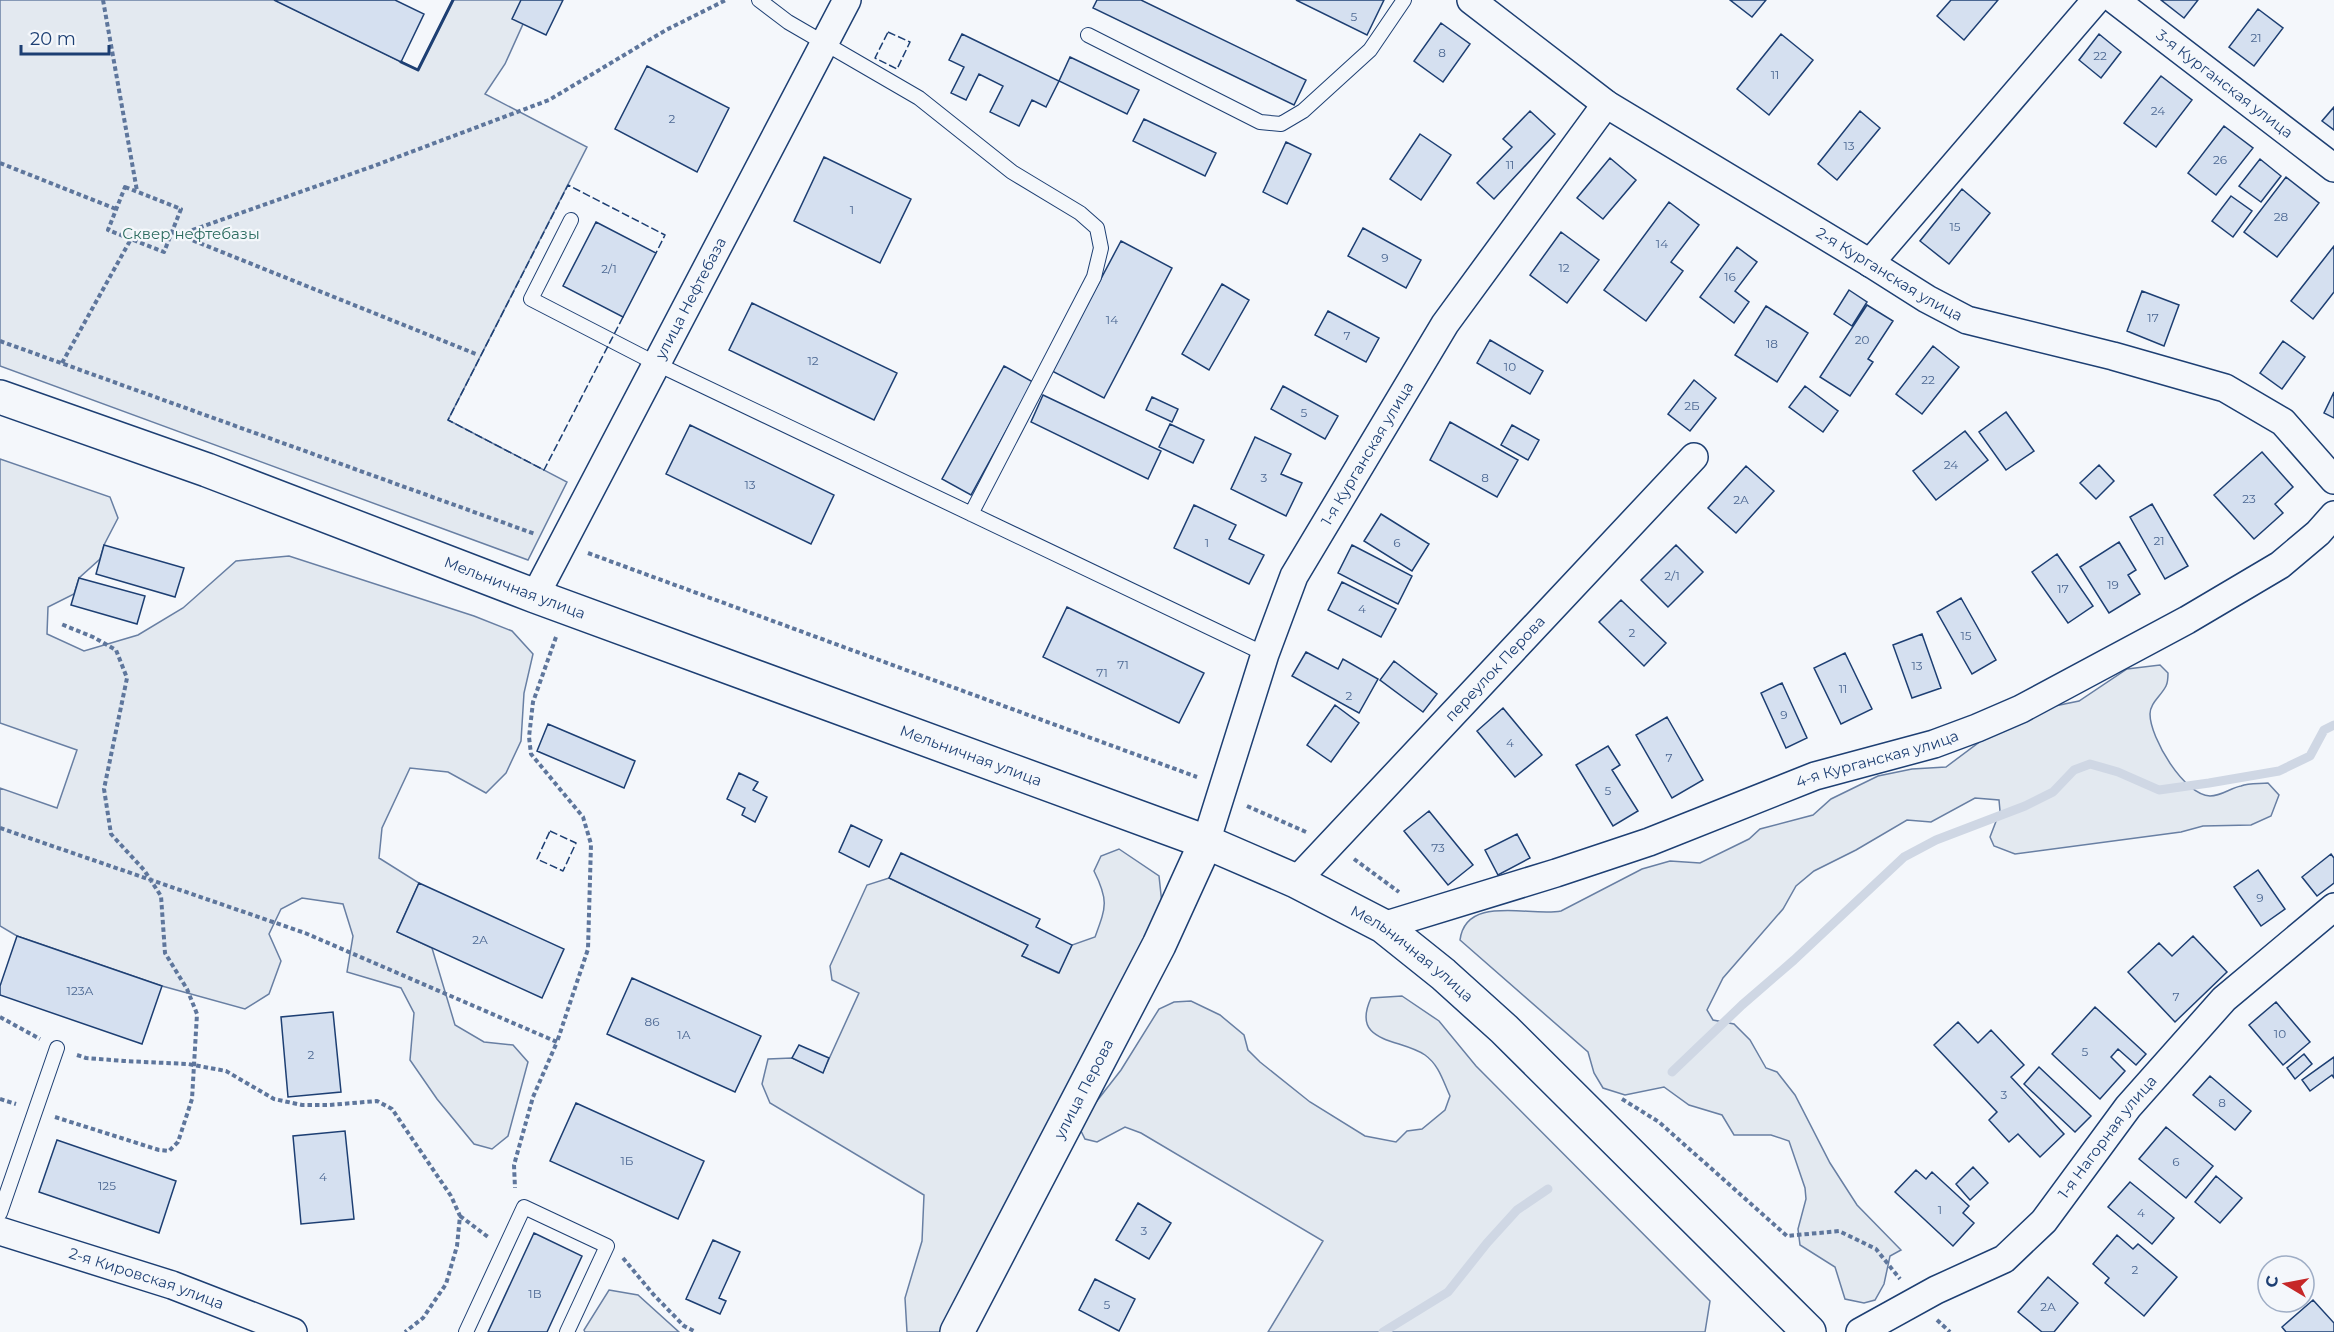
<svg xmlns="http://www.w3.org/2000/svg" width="2334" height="1332" font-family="Montserrat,sans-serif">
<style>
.green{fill:#e3e9f0;stroke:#687fa3;stroke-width:1.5}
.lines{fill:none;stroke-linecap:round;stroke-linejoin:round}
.stream{stroke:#cfd7e4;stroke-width:9}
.building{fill:#d5e0f0;stroke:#1d3f73;stroke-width:1.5}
.lane-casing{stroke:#1d3f73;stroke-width:16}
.street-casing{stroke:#1d3f73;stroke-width:30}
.secondary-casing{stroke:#1d3f73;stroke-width:36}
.primary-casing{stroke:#1d3f73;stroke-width:36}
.path{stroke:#5e769c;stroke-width:4;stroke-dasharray:4.5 3;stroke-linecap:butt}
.lane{stroke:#f4f7fb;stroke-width:14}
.street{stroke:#f4f7fb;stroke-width:27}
.secondary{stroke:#f4f7fb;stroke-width:33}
.primary{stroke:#f4f7fb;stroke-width:33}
.fence{stroke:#1d3f73;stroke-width:1.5;stroke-dasharray:8 3;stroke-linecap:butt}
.wall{stroke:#1d3f73;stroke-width:3}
.labels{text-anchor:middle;stroke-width:4.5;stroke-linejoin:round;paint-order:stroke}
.number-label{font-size:12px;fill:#4b6792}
.street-label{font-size:15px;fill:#1d3f73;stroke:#f4f7fb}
.park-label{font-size:15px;fill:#2c6c60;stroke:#f4f7fb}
</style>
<rect width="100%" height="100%" fill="#f4f7fb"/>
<path class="green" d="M0,0H275L418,70L453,0H521L523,24L505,64L485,94L587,147L448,420L567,482L528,560L0,366Z
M0,459L110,497L118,518L104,545L100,559L79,578L74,594L48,607L47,634L84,651L138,635L183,608L236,561L289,556L474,616L512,631L533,654L524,693L521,741L506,773L486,793L448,772L410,768L382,828L379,858L419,883L397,932L432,948L455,1025L484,1042L513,1045L528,1062L508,1136L492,1149L474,1144L437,1099L410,1060L414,1013L401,988L347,972L353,936L343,904L302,898L281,909L269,934L281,961L269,994L245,1009L162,986L17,936L0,926V788L57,808L77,750L0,723Z
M2160,665L2168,673C2168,677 2168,682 2166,686C2161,696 2150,703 2150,714C2150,738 2184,795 2210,796C2222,796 2230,788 2241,786C2249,783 2260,784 2268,783L2279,795L2271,816L2251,825L2203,826L2181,832L2015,854L1994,846L1990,837L2000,811L1999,800L1975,798L1931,822L1907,820L1856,850L1814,871L1796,886L1783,909L1723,978L1707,1010L1713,1020L1734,1024L1750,1040L1766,1068L1777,1072L1795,1095L1830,1163L1857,1205L1901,1250L1890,1256L1884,1284L1875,1300L1864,1303L1845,1299L1835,1267L1800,1245L1798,1229L1806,1199L1805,1188L1789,1141L1771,1135H1734L1722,1115L1689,1105L1664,1087L1625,1095L1603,1088L1594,1073L1588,1052L1460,940C1466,894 1530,917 1561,911L1642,869L1670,861L1700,863L1749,839L1760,829L1813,815L1831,799L1878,776L1912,769L1946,767L2005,723L2050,707L2079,701L2127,669Z
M1119,849L1159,876L1162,904L945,1332H907L905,1298L922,1241L924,1195L770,1103L762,1084L768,1059L792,1058L823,1072L859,993L832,980L830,966L867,885L889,878L1028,945L1022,956L1058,973L1072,945L1095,937C1106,907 1109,901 1094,871L1101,856Z
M1402,996L1439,1021L1476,1066L1710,1301L1705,1332H1268L1323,1241L1141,1133L1125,1127L1097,1142L1085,1139L1080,1129L1093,1106L1121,1070L1159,1009L1174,1002L1191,1001L1220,1015L1244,1035L1248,1050L1260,1062L1310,1102L1365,1136L1396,1142L1407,1131L1422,1129L1445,1110L1450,1096C1443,1081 1439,1065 1425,1055C1400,1038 1350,1044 1371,998Z
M609,1290L638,1295L679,1332H585L584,1330Z"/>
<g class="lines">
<path class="stream" d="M1672,1072L1742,1005L1794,960L1904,857L1936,840L2025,806L2053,792L2074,770L2090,764L2118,772L2159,790L2209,783L2279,771L2310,756L2324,730L2334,725
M1383,1332L1448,1292L1487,1243L1517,1210L1548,1189"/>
</g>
<path class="building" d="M274,0H395L424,14L401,62Z
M521,0H563L546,35L512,19Z
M1097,0H1141L1306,80L1294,105L1093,8Z
M1296,0H1384L1367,35Z
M1730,0H1766L1752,17Z
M1951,0H1998L1964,40L1937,16Z
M2161,0H2198L2184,18Z
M2258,9L2283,28L2254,66L2229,47Z
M1441,23L1470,44L1443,82L1414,61Z
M962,34L1059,81L1046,107L1032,100L1019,126L990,112L1003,86L979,74L966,100L951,93L964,67L949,60Z
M1781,34L1813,60L1769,115L1737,89Z
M2099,34L2121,52L2101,78L2079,60Z
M1070,57L1139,90L1127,114L1059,81Z
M647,66L729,108L697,172L615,129Z
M2161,76L2192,100L2156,147L2124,123Z
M2334,107V130L2322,121Z
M1530,111L1555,134L1494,199L1477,183L1512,147L1503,139Z
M1860,111L1880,128L1837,180L1818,164Z
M1144,119L1216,153L1205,176L1133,141Z
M2224,126L2253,148L2216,195L2188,173Z
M1420,134L1451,155L1421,200L1390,179Z
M1286,142L1311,154L1287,204L1263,192Z
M824,157L911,199L880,263L794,221Z
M1610,158L1636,180L1603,219L1577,198Z
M2260,159L2281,176L2261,202L2239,186Z
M2286,177L2319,203L2277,257L2244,232Z
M1962,189L1990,213L1949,264L1920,241Z
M2231,196L2252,211L2233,237L2212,221Z
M1669,202L1699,225L1671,262L1683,271L1646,321L1604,290Z
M596,222L656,253L623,317L563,286Z
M1363,228L1421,260L1406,288L1348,256Z
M1561,232L1599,260L1567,303L1530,275Z
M1121,241L1172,268L1104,398L1052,371Z
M2334,246V292L2313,319L2291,301Z
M1737,247L1757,262L1735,291L1749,302L1734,323L1700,297Z
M1222,284L1249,300L1209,370L1182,354Z
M1849,290L1867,302L1852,326L1834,314Z
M2142,291L2179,305L2164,346L2127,331Z
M752,303L897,373L874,420L729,350Z
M1867,305L1893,321L1868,359L1873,362L1850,396L1820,377Z
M1766,306L1808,333L1777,382L1735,355Z
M1328,311L1379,338L1366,362L1315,335Z
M1490,340L1543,371L1530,394L1477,363Z
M2283,341L2305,357L2282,389L2260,373Z
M1933,346L1959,367L1922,414L1896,394Z
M1004,366L1033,382L971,495L942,479Z
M1694,380L1716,398L1690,431L1668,414Z
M1283,386L1338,416L1325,439L1271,409Z
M1805,386L1838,411L1823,432L1789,407Z
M2334,392V418L2324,413Z
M1043,395L1161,451L1148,479L1031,422Z
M1152,397L1178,409L1172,422L1146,410Z
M2006,412L2034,451L2006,470L1979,432Z
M1450,422L1518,460L1497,497L1430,460Z
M1170,424L1204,440L1193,463L1159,447Z
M690,425L834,495L811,544L666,474Z
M1512,425L1539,440L1528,460L1501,445Z
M1965,431L1988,460L1936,500L1913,471Z
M1255,437L1291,454L1281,474L1302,483L1286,516L1231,489Z
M2262,452L2293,487L2275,504L2283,513L2254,539L2214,495Z
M2099,465L2114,481L2096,499L2080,483Z
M1746,466L1774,491L1736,533L1708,508Z
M2152,504L2188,566L2165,579L2130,517Z
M1194,505L1236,525L1229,539L1264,555L1249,584L1174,548Z
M1381,514L1429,544L1412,571L1364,541Z
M2119,542L2136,570L2128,575L2140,594L2109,613L2080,567Z
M104,545L184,568L175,597L96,574Z
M1352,545L1412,576L1398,604L1338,573Z
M1676,545L1703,572L1668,607L1641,580Z
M2057,554L2093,606L2068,623L2032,572Z
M79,578L145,596L137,624L71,605Z
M1342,582L1396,609L1381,637L1328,610Z
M1961,598L1996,660L1972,674L1937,612Z
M1621,600L1666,643L1644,666L1599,622Z
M1067,607L1204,673L1179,723L1043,657Z
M1922,634L1941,688L1912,698L1893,645Z
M1306,652L1338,669L1343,659L1378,679L1359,713L1292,676Z
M1845,653L1872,709L1841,724L1814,668Z
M1394,661L1437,694L1423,712L1380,680Z
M1782,683L1807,738L1786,748L1761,693Z
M1335,705L1359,723L1331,762L1307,745Z
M1503,708L1542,755L1515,777L1477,731Z
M1667,717L1703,780L1672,798L1636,735Z
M548,724L635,761L624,788L537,751Z
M1608,746L1620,765L1612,770L1638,811L1613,826L1576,765Z
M739,773L758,782L753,790L767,797L755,822L742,815L745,808L727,799Z
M1429,811L1473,865L1448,885L1404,831Z
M851,825L882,840L869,867L839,852Z
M1517,834L1530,858L1498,875L1485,850Z
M901,853L1040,919L1036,927L1072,945L1059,973L1022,956L1028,945L889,878Z
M2331,854L2334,858V883L2317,896L2302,877Z
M2258,870L2285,909L2261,926L2234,887Z
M419,883L564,949L542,998L397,932Z
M17,936L162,986L142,1044L0,995V986Z
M2193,936L2227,972L2175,1022L2128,972L2159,943L2172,956Z
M632,978L761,1036L735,1092L607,1034Z
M2276,1002L2310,1042L2283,1065L2249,1025Z
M2095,1007L2146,1054L2136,1065L2118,1049L2111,1057L2125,1071L2100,1099L2052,1054Z
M333,1012L341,1092L288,1097L281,1017Z
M1958,1022L1978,1043L1991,1030L2024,1065L2011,1077L2064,1134L2040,1157L2018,1134L2009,1142L1989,1120L1997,1112L1934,1045Z
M799,1045L829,1058L823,1073L792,1058Z
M2304,1054L2312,1064L2295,1079L2287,1068Z
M2334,1057V1078L2332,1075L2310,1091L2302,1080Z
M2039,1067L2091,1116L2075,1132L2024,1084Z
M2210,1076L2251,1111L2235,1130L2193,1095Z
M576,1103L704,1161L678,1219L550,1161Z
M2166,1127L2213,1166L2186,1198L2139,1159Z
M345,1131L354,1219L301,1224L293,1136Z
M57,1140L176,1181L159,1233L39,1192Z
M1973,1167L1988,1183L1970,1200L1956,1184Z
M1916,1170L1926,1179L1932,1172L1969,1206L1963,1213L1974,1223L1953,1246L1895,1192Z
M2216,1176L2242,1198L2220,1223L2195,1202Z
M2130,1182L2174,1218L2152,1244L2108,1207Z
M1138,1203L1171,1223L1149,1259L1116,1240Z
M534,1233L582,1256L547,1332H488Z
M2117,1235L2133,1249L2138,1244L2177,1277L2144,1316L2105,1283L2109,1278L2093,1264Z
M713,1240L740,1252L719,1298L726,1301L720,1314L686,1299Z
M2048,1277L2078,1303L2054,1332H2042L2018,1312Z
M1095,1279L1135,1299L1119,1331L1079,1310Z
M2313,1300L2334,1323V1332H2286L2282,1327Z"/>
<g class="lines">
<defs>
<path id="lane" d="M759,0L788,22L919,98L1012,172L1080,213L1097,228L1101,248L1094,277L971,514
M1088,35L1260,122L1281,124L1303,111L1370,50L1404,0
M571,220L531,299L657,364L1265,654
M0,1213L57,1048
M466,1332L524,1207L607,1246L567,1332"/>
<g id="street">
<path id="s1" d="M1471,0L1606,104L1870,263L1927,299L1967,320L2113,356L2225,388L2283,422L2334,480"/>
<path id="s2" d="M2115,0L2334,168"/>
<path d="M1870,263L2096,0"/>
<path id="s3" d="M535,596L847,0"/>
<path id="s4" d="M1206,842L1265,654L1294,576L1445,324L1606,104"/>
<path id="s5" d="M1296,881L1694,457"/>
<path id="s6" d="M1383,926L1556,873L1649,842L1815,776L1934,744L1977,728L2021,709L2187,620L2280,565L2318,533L2334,515"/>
<path id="s7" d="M0,1231L172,1285L293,1332"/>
<path id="s8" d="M1860,1332L1936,1290L2004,1259L2044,1221L2128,1107L2224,999L2334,907"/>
</g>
<g id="secondary">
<path id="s9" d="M957,1332L1159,945L1206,842"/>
</g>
<g id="primary">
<path id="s10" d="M0,397L207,470L535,596L1206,842L1296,881L1383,926L1443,974L1504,1029L1809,1332"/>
</g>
</defs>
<use href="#lane" class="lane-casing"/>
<use href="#street" class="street-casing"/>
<use href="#secondary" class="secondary-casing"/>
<use href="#primary" class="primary-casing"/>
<path class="path" d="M103,0L137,191
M0,163L116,209
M125,187L181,209L164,252L108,230Z
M172,232L476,354
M178,235L371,167L549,100L666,30L726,0
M0,341L535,534
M62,363L131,239
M588,553L1197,777
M556,637L533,702L529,737L531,754L583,817L591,844L588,949L557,1042
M1247,806L1306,832
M0,828L305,933L557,1042L533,1097L514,1165L515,1188
M1354,859L1399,892
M0,1017L40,1039
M77,1055L86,1058L124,1061L188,1064L226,1071L274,1099L302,1105H329L377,1101L392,1109L451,1196L460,1216L457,1246L446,1284L423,1318L405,1332
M0,1099L16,1104
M1622,1099L1659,1122L1787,1236L1839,1231L1876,1249L1900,1279
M55,1117L159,1150L169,1151L178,1142L192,1099L197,1014L187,989L165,953L161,896L144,870L111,834L104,789L127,678L116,650L93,637L61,624
M460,1216L488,1237
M623,1258L653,1294L684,1326L696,1332
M1937,1320L1950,1332"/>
<use href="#lane" class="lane"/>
<use href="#street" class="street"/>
<use href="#secondary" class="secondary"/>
<use href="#primary" class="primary"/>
<path class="fence" d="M888,32L910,42L897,69L875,58Z
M623,317L544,470L448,420L568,185L665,235L656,253
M550,831L576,843L563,871L537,859Z"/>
<path class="wall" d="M401,62L418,70L453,0"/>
</g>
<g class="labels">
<g class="number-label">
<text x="1354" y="21">5</text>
<text x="2256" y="42">21</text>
<text x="1442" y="57">8</text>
<text x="2100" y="60">22</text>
<text x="1775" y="79">11</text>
<text x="2158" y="115">24</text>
<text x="672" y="123">2</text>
<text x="1849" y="150">13</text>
<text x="2220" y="164">26</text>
<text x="1510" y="169">11</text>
<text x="852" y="214">1</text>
<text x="2281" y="221">28</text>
<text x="1955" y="231">15</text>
<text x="1662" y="248">14</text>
<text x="1385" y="262">9</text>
<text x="1564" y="272">12</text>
<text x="609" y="273">2/1</text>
<text x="1730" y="281">16</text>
<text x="2153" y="322">17</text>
<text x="1112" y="324">14</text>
<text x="1347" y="340">7</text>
<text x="1862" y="344">20</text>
<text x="1772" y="348">18</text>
<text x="813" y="365">12</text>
<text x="1510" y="371">10</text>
<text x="1928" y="384">22</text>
<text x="1692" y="410">2Б</text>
<text x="1304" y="417">5</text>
<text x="1951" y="469">24</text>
<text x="1264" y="482">3</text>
<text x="1485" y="482">8</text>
<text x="750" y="489">13</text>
<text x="2249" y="503">23</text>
<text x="1741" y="504">2А</text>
<text x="2159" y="545">21</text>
<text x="1207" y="547">1</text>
<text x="1397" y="547">6</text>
<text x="1672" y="580">2/1</text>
<text x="2113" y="589">19</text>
<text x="2063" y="593">17</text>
<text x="1362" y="613">4</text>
<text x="1632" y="637">2</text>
<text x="1966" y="640">15</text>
<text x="1123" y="669">71</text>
<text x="1917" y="670">13</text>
<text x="1102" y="677">71</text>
<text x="1843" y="693">11</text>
<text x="1349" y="700">2</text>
<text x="1784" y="719">9</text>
<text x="1510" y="747">4</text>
<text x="1669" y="762">7</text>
<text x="1608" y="795">5</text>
<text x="1438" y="852">73</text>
<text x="2260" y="902">9</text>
<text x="480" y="944">2А</text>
<text x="80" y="995">123А</text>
<text x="2176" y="1001">7</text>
<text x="652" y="1026">86</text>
<text x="2280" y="1038">10</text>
<text x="684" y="1039">1А</text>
<text x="2085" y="1056">5</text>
<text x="311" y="1059">2</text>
<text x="2004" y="1099">3</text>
<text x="2222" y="1107">8</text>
<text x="627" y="1165">1Б</text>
<text x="2176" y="1166">6</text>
<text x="323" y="1181">4</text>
<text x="107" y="1190">125</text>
<text x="1940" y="1214">1</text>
<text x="2141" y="1217">4</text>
<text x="1144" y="1235">3</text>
<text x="2135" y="1274">2</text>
<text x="535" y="1298">1В</text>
<text x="1107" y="1309">5</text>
<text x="2048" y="1311">2А</text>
</g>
<g class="street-label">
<text dy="5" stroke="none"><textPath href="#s2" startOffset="138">3-я Курганская улица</textPath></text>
<text dy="5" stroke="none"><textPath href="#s1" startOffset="501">2-я Курганская улица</textPath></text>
<text dy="5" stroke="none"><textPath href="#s3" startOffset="336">улица Нефтебаза</textPath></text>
<text dy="5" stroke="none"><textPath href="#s4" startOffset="423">1-я Курганская улица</textPath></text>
<text dy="5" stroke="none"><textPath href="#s10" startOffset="549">Мельничная улица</textPath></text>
<text dy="5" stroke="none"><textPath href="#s5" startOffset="291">переулок Перова</textPath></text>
<text dy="5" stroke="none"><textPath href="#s10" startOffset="1035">Мельничная улица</textPath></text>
<text dy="5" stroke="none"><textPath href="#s6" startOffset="522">4-я Курганская улица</textPath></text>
<text dy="5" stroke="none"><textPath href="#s10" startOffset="1521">Мельничная улица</textPath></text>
<text dy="5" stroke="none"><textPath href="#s9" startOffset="274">улица Перова</textPath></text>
<text dy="5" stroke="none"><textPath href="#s8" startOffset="322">1-я Нагорная улица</textPath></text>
<text dy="5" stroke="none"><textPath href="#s7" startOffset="154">2-я Кировская улица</textPath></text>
</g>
<g class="park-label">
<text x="191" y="239">Сквер нефтебазы</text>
</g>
</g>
<g transform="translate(2286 1284) rotate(280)"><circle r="28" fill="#f4f7fb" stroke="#9eadc5" stroke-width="1.5"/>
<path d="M0-4.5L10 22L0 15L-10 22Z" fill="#c62828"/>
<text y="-9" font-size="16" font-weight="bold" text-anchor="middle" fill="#1d3f73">С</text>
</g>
<path d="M21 45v9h88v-9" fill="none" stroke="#1d3f73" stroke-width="3"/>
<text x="30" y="45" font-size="18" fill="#1d3f73" stroke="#f4f7fb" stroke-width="4.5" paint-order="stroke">20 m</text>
</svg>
